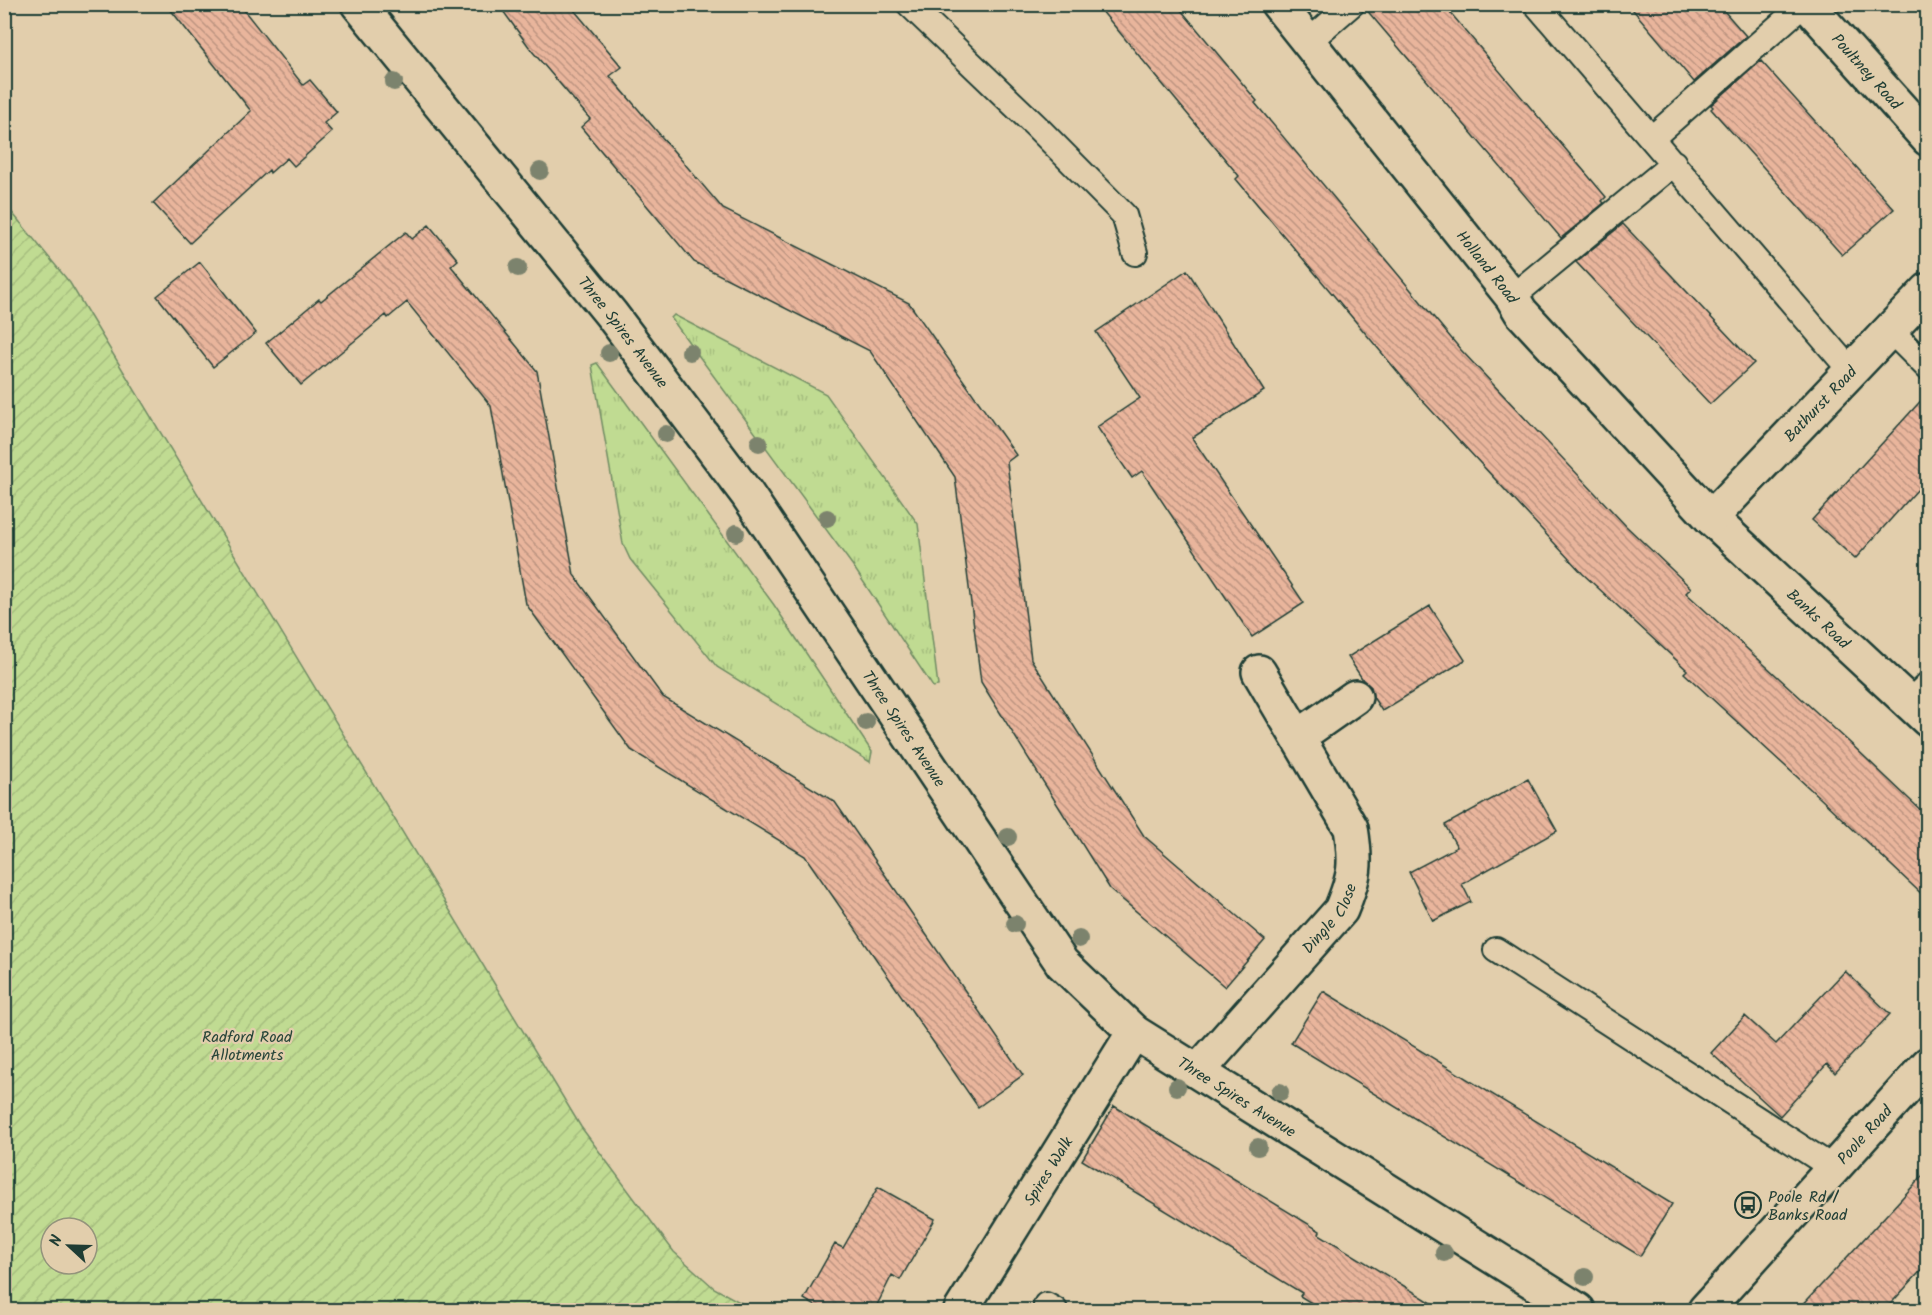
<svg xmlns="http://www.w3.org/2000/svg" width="1932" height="1315" font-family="Kalam,sans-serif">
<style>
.grass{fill:url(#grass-tufts);stroke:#708c63;stroke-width:1.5}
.garden{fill:url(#garden-furrows);stroke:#708c63;stroke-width:1.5;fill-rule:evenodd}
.building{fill:url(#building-back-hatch);stroke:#1f3d34;stroke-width:1.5}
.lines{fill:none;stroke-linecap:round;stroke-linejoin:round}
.service-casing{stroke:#1f3d34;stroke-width:28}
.minor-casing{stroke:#1f3d34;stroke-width:38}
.service{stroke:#e2ceac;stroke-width:24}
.minor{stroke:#e2ceac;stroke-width:33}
.tree{fill:#7b836d}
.labels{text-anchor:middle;stroke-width:4.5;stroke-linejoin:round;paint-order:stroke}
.street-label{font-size:16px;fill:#1f3d34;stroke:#e2ceac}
.park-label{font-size:16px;fill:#274539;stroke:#e2ceac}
.poi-label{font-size:16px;fill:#1f3d34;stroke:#e2ceac;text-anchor:start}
</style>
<defs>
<pattern id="grass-tufts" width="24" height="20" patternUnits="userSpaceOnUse" patternTransform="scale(1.5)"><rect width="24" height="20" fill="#c0db92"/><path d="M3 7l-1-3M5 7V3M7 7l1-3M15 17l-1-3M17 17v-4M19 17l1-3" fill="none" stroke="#a5bd7e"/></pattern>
<pattern id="garden-furrows" width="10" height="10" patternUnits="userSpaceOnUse" patternTransform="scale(1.5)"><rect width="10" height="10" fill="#c0db92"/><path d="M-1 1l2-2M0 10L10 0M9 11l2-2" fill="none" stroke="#a5bd7e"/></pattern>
<pattern id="building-back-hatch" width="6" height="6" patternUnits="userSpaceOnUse" patternTransform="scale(1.5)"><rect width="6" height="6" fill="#e9b59c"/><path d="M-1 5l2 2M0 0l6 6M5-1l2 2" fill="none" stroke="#bc9480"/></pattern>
</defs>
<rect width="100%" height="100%" fill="#e2ceac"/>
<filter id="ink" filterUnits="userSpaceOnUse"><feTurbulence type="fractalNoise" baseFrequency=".0167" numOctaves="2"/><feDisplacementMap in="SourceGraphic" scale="12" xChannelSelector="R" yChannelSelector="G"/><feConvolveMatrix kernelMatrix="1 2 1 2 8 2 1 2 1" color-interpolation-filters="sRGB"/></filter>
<g filter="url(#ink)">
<path class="grass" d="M674,315L826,394L918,524L938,686L933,687L853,566L671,318Z
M597,363L774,605L872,752L870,762L717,667L630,559L623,544L592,365Z"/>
<path class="garden" d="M5,204L70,283L581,1127L674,1252L714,1288L754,1310H5ZM51,1228H87V1264H51Z"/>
<path class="building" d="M166,4H239L303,85L310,80L337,112L324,123L332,132L294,166L287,158L270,173L269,170L190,243L153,203L251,111Z
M498,4H569L622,67L610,76L723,209L909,303L1016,455L1007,462L1031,659L1144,836L1265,940L1225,987L1110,889L981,682L955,477L870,351L694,262L581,127L590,119L532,51Z
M1096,4H1176L1257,101L1255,103L1461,350L1626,526L1691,588L1686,593L1848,741L1928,817V900L1820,798L1684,673L1687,670L1583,574L1531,518L1418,396L1236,179L1239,176Z
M1366,4H1443L1606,197L1602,201L1604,203L1561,238L1365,8Z
M1628,4H1718L1746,36L1694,82Z
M1761,61L1894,209L1842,255L1711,109L1713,107L1711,105Z
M1623,224L1754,363L1710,404L1576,262Z
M429,225L458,260L451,266L537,371L574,575L663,697L835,802L1023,1075L978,1107L805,856L631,750L526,604L491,406L407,302L388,318L386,315L301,385L266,343L319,299L321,301L406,232L412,239Z
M200,262L256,333L213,367L157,296Z
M1187,270L1264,391L1192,438L1304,603L1252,637L1142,471L1132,478L1097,427L1140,398L1096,332Z
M1928,393V478L1855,559L1812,520Z
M1430,606L1465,660L1382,711L1373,697L1371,687L1363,680L1348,657Z
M1528,779L1557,831L1462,884L1471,902L1433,921L1409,872L1457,847L1445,825Z
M1845,971L1890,1014L1835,1073L1827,1064L1780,1116L1711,1053L1745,1016L1776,1044Z
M1323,991L1672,1204L1640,1256L1291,1043Z
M1114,1106L1320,1231L1319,1234L1445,1311H1324L1300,1296L1302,1293L1082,1160Z
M1928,1170V1263L1884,1311H1797Z
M878,1187L935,1219L900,1280L892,1275L874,1311H824L804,1299L835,1244L843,1248Z"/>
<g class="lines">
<defs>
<path id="service" d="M909,4L1036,126L1124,215L1135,253
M1536,4L1851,371
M1308,42L1352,4
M1652,138L1804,4
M1512,297L1674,163
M1890,330L1928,368
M1909,703L1928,684
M1496,950L1833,1168
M1046,1305L1055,1310"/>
<g id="minor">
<path id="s1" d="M358,4L611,314L747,494L1062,963L1134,1032L1578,1310"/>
<path id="s2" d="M1278,4L1512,297L1521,312L1711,518L1928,720"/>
<path id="s3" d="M1807,4L1928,139"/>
<path id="s4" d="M1711,518L1928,290"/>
<path d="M1298,737L1355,697"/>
<path id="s5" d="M1198,1071L1341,910C1355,876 1357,865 1351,828L1259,672"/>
<path id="s6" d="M961,1310L1134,1032"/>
<path id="s7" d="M1705,1310L1928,1064"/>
</g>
</defs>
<use href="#service" class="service-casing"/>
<use href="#minor" class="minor-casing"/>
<use href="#service" class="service"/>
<use href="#minor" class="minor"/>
</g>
<g class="tree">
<circle cx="394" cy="82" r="9"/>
<circle cx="540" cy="171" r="9"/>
<circle cx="518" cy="268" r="9"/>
<circle cx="690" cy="352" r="9"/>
<circle cx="609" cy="353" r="9"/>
<circle cx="666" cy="434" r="9"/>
<circle cx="759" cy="443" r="9"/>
<circle cx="827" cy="518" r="9"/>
<circle cx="736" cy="533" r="9"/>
<circle cx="866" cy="722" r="9"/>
<circle cx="1008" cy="837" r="9"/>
<circle cx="1015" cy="924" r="9"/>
<circle cx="1079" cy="939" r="9"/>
<circle cx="1177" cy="1087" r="9"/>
<circle cx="1280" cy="1092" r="9"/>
<circle cx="1258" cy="1147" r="9"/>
<circle cx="1444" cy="1253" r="9"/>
<circle cx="1585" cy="1277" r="9"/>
</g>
</g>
<defs>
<symbol id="bus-ring" viewBox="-11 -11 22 22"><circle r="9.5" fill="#e2ceac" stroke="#1f3d34" stroke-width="1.5"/><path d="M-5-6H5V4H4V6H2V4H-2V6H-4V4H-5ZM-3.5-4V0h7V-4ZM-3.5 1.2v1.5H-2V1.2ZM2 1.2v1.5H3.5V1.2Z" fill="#1f3d34"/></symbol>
</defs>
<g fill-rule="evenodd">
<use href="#bus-ring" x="1733" y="1190" width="30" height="30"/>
</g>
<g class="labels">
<g class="street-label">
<text dy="6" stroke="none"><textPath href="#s3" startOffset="90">Poultney Road</textPath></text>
<text dy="6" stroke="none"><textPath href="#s2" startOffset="336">Holland Road</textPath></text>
<text dy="6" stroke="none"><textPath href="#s1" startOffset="422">Three Spires Avenue</textPath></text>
<text dy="6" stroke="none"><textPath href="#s4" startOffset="158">Bathurst Road</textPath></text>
<text dy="6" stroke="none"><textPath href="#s2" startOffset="820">Banks Road</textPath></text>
<text dy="6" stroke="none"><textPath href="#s1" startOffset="908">Three Spires Avenue</textPath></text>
<text dy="6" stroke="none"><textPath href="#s5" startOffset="202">Dingle Close</textPath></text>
<text dy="6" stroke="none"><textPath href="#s1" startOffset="1412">Three Spires Avenue</textPath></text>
<text dy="6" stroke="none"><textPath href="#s7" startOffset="237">Poole Road</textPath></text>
<text dy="6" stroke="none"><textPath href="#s6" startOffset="164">Spires Walk</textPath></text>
</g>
<g class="park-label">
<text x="247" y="1042">Radford Road<tspan x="247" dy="18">Allotments</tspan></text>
</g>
<g class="poi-label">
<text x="1768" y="1202">Poole Rd /<tspan x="1768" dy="18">Banks Road</tspan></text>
</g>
</g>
<rect width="1932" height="1315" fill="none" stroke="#e2ceac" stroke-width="24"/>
<rect x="12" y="12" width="1908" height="1291" fill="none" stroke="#1f3d34" stroke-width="2" filter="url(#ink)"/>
<g transform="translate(69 1246) rotate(292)"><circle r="28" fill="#e2ceac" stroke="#94947c" stroke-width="1.5"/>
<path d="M0-4.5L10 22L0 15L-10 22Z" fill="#1f3d34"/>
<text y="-9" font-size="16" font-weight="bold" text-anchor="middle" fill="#1f3d34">N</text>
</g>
</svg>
